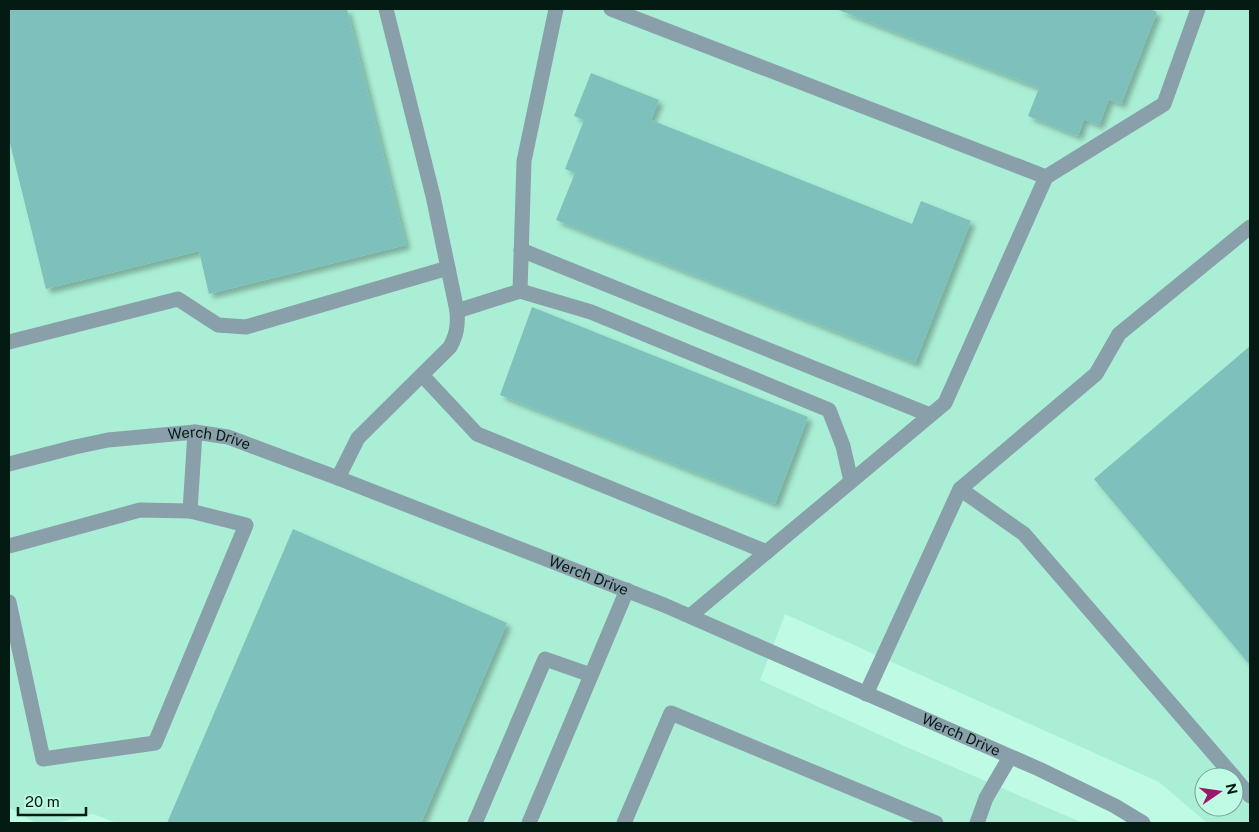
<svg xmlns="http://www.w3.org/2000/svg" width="1259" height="832" font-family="'Public Sans',sans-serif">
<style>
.built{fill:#aaeed5;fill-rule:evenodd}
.building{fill:#7ec0bb;filter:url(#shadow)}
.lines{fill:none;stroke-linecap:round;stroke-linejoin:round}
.minor{stroke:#899faa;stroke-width:15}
.labels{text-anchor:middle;stroke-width:4.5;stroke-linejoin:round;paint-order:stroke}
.street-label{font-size:15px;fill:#041b14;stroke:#befae4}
</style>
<defs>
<filter id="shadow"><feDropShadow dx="4.5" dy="4.5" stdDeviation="2.5" flood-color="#0004"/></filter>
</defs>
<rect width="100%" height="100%" fill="#befae4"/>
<path class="built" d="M9,9H1250V823H1207L1159,782L785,614L760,680L902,745L1083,823H117L93,814L55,823H36L10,808L9,802ZM1204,777H1234V807H1204Z"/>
<path class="building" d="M9,9H347L406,245L209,294L199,251L46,289L9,139Z
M836,9H1150L1157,12L1121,104L1109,99L1099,125L1084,119L1078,136L1028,116L1039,88Z
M591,73L659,100L651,120L912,224L921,201L971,221L915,363L556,220L575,173L565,169L584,120L574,116Z
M532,307L808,417L775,504L500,395Z
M1250,346V665L1094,479Z
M293,529L507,623L421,823H167Z"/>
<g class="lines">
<g class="minor">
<path d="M611,9L1046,177L945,403L690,616"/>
<path d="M1046,177L1164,104L1198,9"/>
<path d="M521,250L930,415"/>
<path d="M520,291L524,161L556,9"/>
<path d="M457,311L520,291L591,312L829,410L843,446L851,481"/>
<path d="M9,342L178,299L218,325L246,327L448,268"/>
<path d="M422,375L477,434L767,552"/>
<path id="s1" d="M9,464L75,447L108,440L195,432L228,437L338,478L664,605L1039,769L1115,806L1143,823"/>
<path d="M338,478L358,438L450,347C457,334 458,325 457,311L433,196L386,9"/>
<path d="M960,489L1024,534L1234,777"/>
<path d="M9,546L140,510L190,511L195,432"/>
<path d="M9,602L43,759L155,743L246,525L190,511"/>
<path d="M866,694L960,489L1096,374L1119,334L1250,227"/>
<path d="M1234,777L1250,796"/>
<path d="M475,823L545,659L591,675"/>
<path d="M529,823L627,590"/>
<path d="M624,823L671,713L936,823"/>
<path d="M977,823L986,798L1010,757"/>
</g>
</g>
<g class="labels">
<g class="street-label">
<text dy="5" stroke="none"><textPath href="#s1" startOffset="204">Werch Drive</textPath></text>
<text dy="5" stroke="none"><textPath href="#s1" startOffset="609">Werch Drive</textPath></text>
<text dy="5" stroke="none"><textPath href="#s1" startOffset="1014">Werch Drive</textPath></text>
</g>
</g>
<rect width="1259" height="832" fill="none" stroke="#041b14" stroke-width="20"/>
<g transform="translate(1219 792) rotate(77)"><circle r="24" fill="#befae4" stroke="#74a191"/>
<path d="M0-4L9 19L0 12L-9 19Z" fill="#9e1869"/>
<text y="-8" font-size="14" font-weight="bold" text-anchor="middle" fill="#041b14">N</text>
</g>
<path d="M18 807v8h68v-8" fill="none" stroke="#041b14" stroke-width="2.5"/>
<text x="25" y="807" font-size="15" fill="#041b14" stroke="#befae4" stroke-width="4" paint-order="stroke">20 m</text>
</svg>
